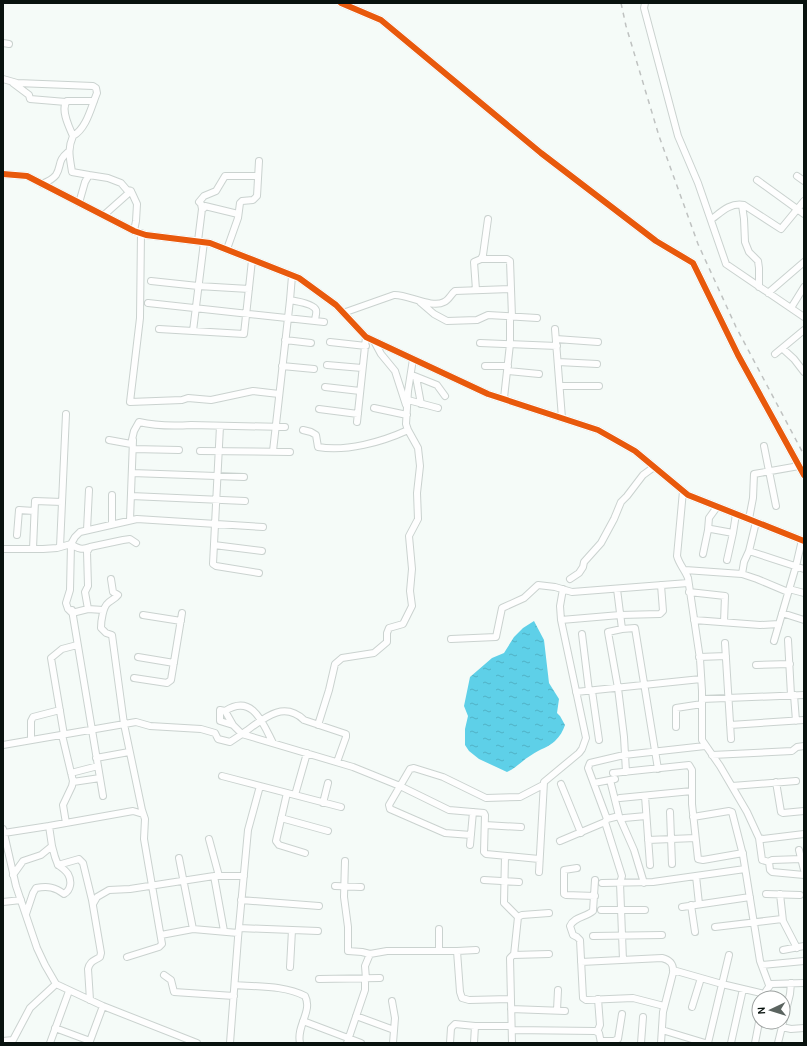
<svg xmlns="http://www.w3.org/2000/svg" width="807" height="1046" font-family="Karla,sans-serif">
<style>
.water{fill:url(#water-ripples)}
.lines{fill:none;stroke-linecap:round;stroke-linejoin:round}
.minor-casing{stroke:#cad2cf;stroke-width:8}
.minor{stroke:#fefefe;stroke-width:6}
.rail{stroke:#bfc2c1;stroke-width:1.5;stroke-dasharray:5 5;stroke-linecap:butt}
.cycleway-casing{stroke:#fff;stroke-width:8}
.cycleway{stroke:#e8590c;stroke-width:6}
</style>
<defs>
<pattern id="water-ripples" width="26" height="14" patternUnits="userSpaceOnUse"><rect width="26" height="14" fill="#5ed0e8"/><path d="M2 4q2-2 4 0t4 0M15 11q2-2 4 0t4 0" fill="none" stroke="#50b2c6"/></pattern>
</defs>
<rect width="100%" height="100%" fill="#f5fbf8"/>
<path class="water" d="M534,621L544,640L549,683L559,699L557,713L560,716L565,725C563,731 560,736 555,741C549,747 540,749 533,754C524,759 515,769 507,772L479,759L469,751L465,745V729L468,716L464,706L470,677L492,658L504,653L514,637L523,628Z"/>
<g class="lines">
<defs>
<path id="minor" d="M341,3L381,20L541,153L656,241L693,263L738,355L804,475
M645,3L644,8L678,136L698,183L726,264L804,317
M3,43L9,44
M3,79L17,83L93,86L96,88L97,93C91,107 87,128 73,136C67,150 70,158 72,172L89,175L85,182L79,203
M13,83L29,95L30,99L66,102
M73,136C69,127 60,109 67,101H94
M3,174L27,176L134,231L146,235L210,243L299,278L336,305L366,337L488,394L598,430L635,451L688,495L804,541
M89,175L108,178L121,183L127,190L131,191L137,204L136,221L134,231
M797,176L804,181
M757,180L804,214
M42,184C47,182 53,179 56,175C62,165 57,161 68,152
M201,204L199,202L204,196L216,191L225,176H257
M742,205L744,219L745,242L749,252L758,261L759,268V287
M104,215L131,191
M712,219C721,212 731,202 744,205L781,229L804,201
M141,233L140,318L130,402L182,400L188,398L211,400L253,391L279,394
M198,241L202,209L201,204L204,208L205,206L238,214
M227,249L238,218L240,203L242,201L253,200L257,196L259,161
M481,259H507L510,261L512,317
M151,281L198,286L249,289
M476,290L474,262L481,259L483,255L488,219
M768,293L804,262
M290,300C296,301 314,304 316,310C317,313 315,318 315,320
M420,302L434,314L447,321L477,320L488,315L537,318
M148,303L324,322
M791,308L804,287
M343,313L394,295C407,294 432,309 444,302C449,300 451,294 455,291L511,289
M159,329L244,334L252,260
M555,329L562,418
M193,331L204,242
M556,339L598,342
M285,340L311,343
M374,341L381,354L395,371L406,405
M330,342L366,346
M480,343L557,346
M783,349L794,359L804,372
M775,354L804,330
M558,362L597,364
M327,365L362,368
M282,366L314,369
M485,366H508
M508,371L539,374
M412,375L437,385L445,396
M416,377L421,404
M561,386H599
M325,387L360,391
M504,398L510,344V317
M408,400L438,408
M374,408L407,415
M319,409L358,414
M357,422L366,337
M220,426L213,564L216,566L259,573
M303,430L311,432L316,435L318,447C346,452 382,442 408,430
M109,440L131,444L134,431L139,422C156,426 174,426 191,425L285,427
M764,446L776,506
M133,449L179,450
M200,451L290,452
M273,451L290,300L292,276
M132,473L244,477
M683,491L677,556C679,564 685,570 688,578L700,659L702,691V740L720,766L747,812L759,838L763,839L804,834
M131,496L245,501
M749,519L753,498L754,474L799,466
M130,520L133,440
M112,524V495
M87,530L89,490
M708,530L709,518L717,507
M17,535L19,510L34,511
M214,545L262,551
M60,547L66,414
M3,549H43L57,548L71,544L75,537L80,532L137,519L263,527
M33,549L35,501L62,502
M749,551L804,569
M703,554L708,530L711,529L733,533
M727,560L733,533L736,514
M685,570L742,574L757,579L788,592
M742,574L744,562L749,551L756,522
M111,579L113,592L118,595C115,599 111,600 108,603C103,607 101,621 101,628L106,633L112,635L124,724L142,810L145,819L144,839L162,944L159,947L127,957
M570,579L579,573L583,567L584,562L601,543L614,519L621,502L627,496L643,475L654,467
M617,589L622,629L635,628L658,769
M789,589L804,593
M689,592L725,596L724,622
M88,609L72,613L68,609L66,603L70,590L71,544C78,549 82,550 90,547
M72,610L103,796
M103,610L88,609L85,592L88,586L87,552L90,547L123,540L130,539L136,543
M782,613L804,620
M143,615L181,621
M561,620L620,615L660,614L663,611L661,585
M694,620L760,625L779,624
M622,629L608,632L618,688L624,737L626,772
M582,634L589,691
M451,639L496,637L502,608L524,598L538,585L555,587L572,592L688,583
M788,640L791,695
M774,641L796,566L802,540
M725,643L731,739
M138,657L174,663
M699,657L726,656
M756,665L790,664
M134,678L167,683L171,680L182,613
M592,691L599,740
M576,692L701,679
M794,695L796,721
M702,699L804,695
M225,711C253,693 263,724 273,743
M233,725L225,711L220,710V721L233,725L242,734C261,721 282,699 304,720L346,734V737L337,762
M318,725L329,690L335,664L342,658L374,653L387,642V633L389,628L403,624L412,606L410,591L412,569L409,536L418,519L417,493L420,466L418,448L408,430L406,424L408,391L413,359
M730,725L804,720
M676,727V708L702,704
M62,735L73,781L72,786L63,805L66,823
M64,735L51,658L62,649L77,645
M31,740V721L33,717L60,710
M3,745L136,722L150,726L201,729L215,733L218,739L230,742L242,734L353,767L400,786L449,810L484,813L485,815L484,852L486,854L539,859
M712,755L792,751L797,747L804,746
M96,758L129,752
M71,773L98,766
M613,773L689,765L692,770V804L698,859L703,860L743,853
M222,776L341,807
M610,780L619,816
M73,782L100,778
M776,782L781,812L783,813L804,811
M594,783L615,779
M561,784L581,833
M732,786L796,781
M287,793L276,841L279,845L305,853
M295,795L307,753
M645,796L650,865
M620,798L692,791
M323,803L328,783
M670,812L672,864
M693,817L729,811L732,812L743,855L760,961L769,985
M281,818L328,831
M624,818L646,816
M607,819L619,816L634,850L644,883
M605,822L622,876L620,883L623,960
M485,825L521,827
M3,829L16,886L37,948L45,965L56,984L103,1006L197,1043
M4,833L49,826
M471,835L445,833L390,809L389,805L410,769L414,768L443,777L486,798L520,797L543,785
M759,838L762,860L769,862
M209,839L219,876
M648,840L695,838
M560,841L605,822L607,819L588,768L590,763L624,755L705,746
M470,845L473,812
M52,846L49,826L133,811L143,814
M799,850L804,870
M505,856L504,903L518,917
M179,858L193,929
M801,859L772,860L769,862L770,870L772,872L804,875
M345,861L344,897L348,927V951L362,952L370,954L365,966L366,979
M577,868L564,870V894L566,895L595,896
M539,872L544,782L579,753L582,749L586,738L561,620L560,606L563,589
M13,875L23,861L41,855L52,846L55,857L58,865L79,859L83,863L92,900L101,953L100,957C94,961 90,961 88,969L90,1000
M214,876L224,931
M696,876L699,904
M484,880L519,882
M595,880L593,911C586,917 574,917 570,926L573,935L577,937L580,940L583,998L586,1000L633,998L664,1006
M602,883L653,882L745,869
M335,886L361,887
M766,894L800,895
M780,894L783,921L797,948
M241,900L319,906
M3,902L21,900
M93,904L97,897L109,890L130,889L214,876H244
M691,905L695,932
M682,907L750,897
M601,910H645
M26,914L33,893L36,888C48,886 55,887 64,894C71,890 72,881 68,874C66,871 61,867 58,865
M715,927L782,919
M239,928L318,931
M161,935L193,929L238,933
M593,936L662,935
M783,950L804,946
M439,951V929
M457,951L460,992L462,998L469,1000L511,999
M370,954L387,951H457L476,950
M514,955L518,917L522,915L549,913
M581,962L662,958C670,960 674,964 673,973L663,1012L661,1043
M762,965L804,961
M290,967L292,930
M673,970L722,984L765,994
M164,975L171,980L174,992L234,996
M319,979L380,978
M235,985C257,987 284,985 305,996C313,1011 296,1026 300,1043
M765,998L766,991L771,984L804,983
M392,1001L395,1018L393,1043
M692,1007L701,978
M511,1009L565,1011
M557,1010L558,990
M356,1016L394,1030
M303,1021L361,1043
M782,1027L791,1029L804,1028
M55,1028L90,1041
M512,1030L595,1031L599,1033L601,1043
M662,1030L705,1043
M597,1032L600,1025L598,999
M3,1041L13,1040L30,1008L56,984
M601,1041H614L618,1039L622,1014
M50,1043L69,991
M88,1043L90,1041L103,1006
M230,1043L238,938L248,830L260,786
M347,1043L365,990V979
M450,1043L451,1028L455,1024L475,1026H511
M474,1043L475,1026
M512,1043L510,958L513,955L549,954
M641,1043L643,1017
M708,1043L729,955
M731,1043L743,989
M755,1043L759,1022
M778,1043L790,994L791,983"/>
</defs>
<use href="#minor" class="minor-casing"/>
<use href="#minor" class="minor"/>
<path class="rail" d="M621,3L626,26L659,136L698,244L736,327L804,455"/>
<defs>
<path id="cycleway" d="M341,3L381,20L541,153L656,241L693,263L738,355L804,475
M3,174L27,176L134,231L146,235L210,243L299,278L336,305L366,337L488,394L598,430L635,451L688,495L804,541"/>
</defs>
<use href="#cycleway" class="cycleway-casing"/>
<use href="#cycleway" class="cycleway"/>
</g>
<rect width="807" height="1046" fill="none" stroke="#08120e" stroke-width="8"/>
<g transform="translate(771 1010) rotate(266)"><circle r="19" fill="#ffffff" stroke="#9ca09f"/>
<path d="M0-3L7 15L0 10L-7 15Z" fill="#5b6460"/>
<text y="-6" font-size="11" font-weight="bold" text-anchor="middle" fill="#08120e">N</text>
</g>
</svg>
